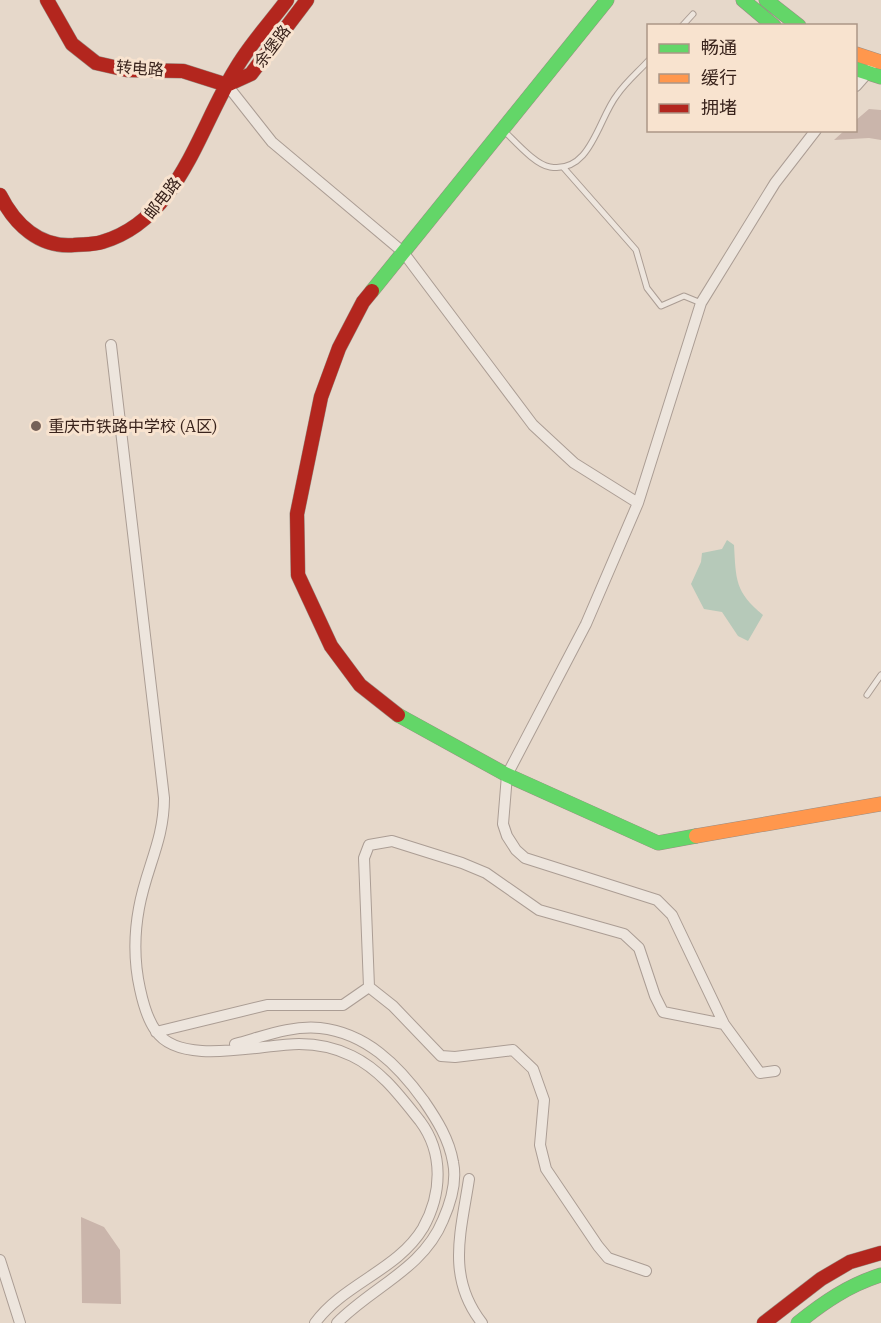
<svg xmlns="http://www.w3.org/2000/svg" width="881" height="1323" font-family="'IBM Plex Serif','Noto Sans SC',serif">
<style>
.water{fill:#b6c9b9}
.building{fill:#cab5ab}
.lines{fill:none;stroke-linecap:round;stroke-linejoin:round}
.lane-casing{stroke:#ab9d94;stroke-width:7}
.street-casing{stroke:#ab9d94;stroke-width:12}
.fast-casing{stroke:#9a8d84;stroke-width:15}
.slow-casing{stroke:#9a8d84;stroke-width:15}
.jam-casing{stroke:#9a8d84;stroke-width:15}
.lane{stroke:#ede5dd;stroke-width:5}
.street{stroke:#ede5dd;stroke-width:10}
.fast{stroke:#63d668;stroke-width:14}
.slow{stroke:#ff974d;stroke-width:14}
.jam{stroke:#b3261e;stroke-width:14}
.poi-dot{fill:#766259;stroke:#f8e3cf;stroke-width:2}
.labels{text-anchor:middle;stroke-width:6;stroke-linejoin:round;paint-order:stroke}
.street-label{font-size:16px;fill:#39231c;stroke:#f8e3cf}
.poi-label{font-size:16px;fill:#39231c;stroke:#f8e3cf;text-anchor:start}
</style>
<rect width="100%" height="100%" fill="#e6d8ca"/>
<path class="water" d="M727,540L734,545C736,580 735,592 763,615L748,641L738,636L722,612L704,609L691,584L701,562L702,553L722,549Z"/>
<path class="building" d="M869,109L881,110V140L869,138L834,140L845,130H855V121Z
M81,1217L104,1227L120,1250L121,1304L82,1303Z"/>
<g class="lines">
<defs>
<path id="lane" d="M682,26L693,14
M503,130C514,140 535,165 550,167C591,174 598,119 617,95C626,82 638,72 648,61
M563,167L636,250L647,288L661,306L684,296L701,303
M867,695L881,675"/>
<path id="street" d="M227,85L272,142L403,252L533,425L574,463L638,503
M856,86L871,69
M111,345L164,798C164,841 146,868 139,908C134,935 134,962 140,989C143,1003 147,1019 156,1031C180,1067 262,1044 299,1044C317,1044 336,1048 352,1056C381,1070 400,1096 420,1121C444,1153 442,1194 423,1228C398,1270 343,1284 315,1323
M369,987L364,858L369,845L392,841L462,863L486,873L539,910L624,934L639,948L655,996L663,1012L724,1024
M369,987L393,1006L441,1056L455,1057L513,1050L533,1069L544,1100L540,1145L546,1169L598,1246L608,1258L646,1271
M156,1032L267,1005H343L369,987
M235,1044C262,1037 291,1025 320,1028C366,1033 398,1065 424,1101C437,1120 449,1139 453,1162C457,1181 451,1202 443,1220C423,1269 372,1287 337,1323
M775,1071L760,1073L724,1024L672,915L657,900L525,858L516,850L507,836L503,824L507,775L586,624L638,503L701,303L775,183L816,130
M469,1179C461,1232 446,1277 482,1323
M0,1260L20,1323"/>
<path id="fast" d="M743,0L774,26
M766,0L799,26
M856,69L881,77
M372,291L607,0
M398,715L507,775L658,843L696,836
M798,1323C824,1302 849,1285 881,1275"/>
<path id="slow" d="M856,54L881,62
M696,836L881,804"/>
<path id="jam" d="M47,0L72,44L96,63L127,70L183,71L227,85
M227,85L251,74L307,0
M0,195C15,225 40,248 74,245C83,244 93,245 102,242C178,220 198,130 235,70C249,45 270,23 287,0
M372,291L363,302L339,348L321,397L297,514L298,575L331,646L360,685L398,715
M764,1323L821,1279L850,1262L881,1253"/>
</defs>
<use href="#lane" class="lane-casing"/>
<use href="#street" class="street-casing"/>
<use href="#fast" class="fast-casing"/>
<use href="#slow" class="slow-casing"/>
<use href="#jam" class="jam-casing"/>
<use href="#lane" class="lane"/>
<use href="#street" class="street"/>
<use href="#fast" class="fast"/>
<use href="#slow" class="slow"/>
<use href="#jam" class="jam"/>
</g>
<circle class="poi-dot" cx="36" cy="426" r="6"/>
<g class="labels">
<g class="street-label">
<text transform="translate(272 46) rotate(-53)" y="6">余堡路</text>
<text transform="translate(140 68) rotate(4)" y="6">转电路</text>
<text transform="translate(162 198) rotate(-52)" y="6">邮电路</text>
</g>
<g class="poi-label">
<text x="48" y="432">重庆市铁路中学校 (A区)</text>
</g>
</g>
<rect x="647" y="24" width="210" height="108" fill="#f8e3cf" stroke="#ac9687" stroke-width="1.5"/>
<rect x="659" y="44" width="30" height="9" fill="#63d668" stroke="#ac9687" stroke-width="1.5"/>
<text x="701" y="54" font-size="18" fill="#39231c">畅通</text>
<rect x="659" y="74" width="30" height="9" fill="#ff974d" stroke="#ac9687" stroke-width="1.5"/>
<text x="701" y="84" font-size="18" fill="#39231c">缓行</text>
<rect x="659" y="104" width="30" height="9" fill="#b3261e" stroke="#ac9687" stroke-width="1.5"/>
<text x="701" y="114" font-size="18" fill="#39231c">拥堵</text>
</svg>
